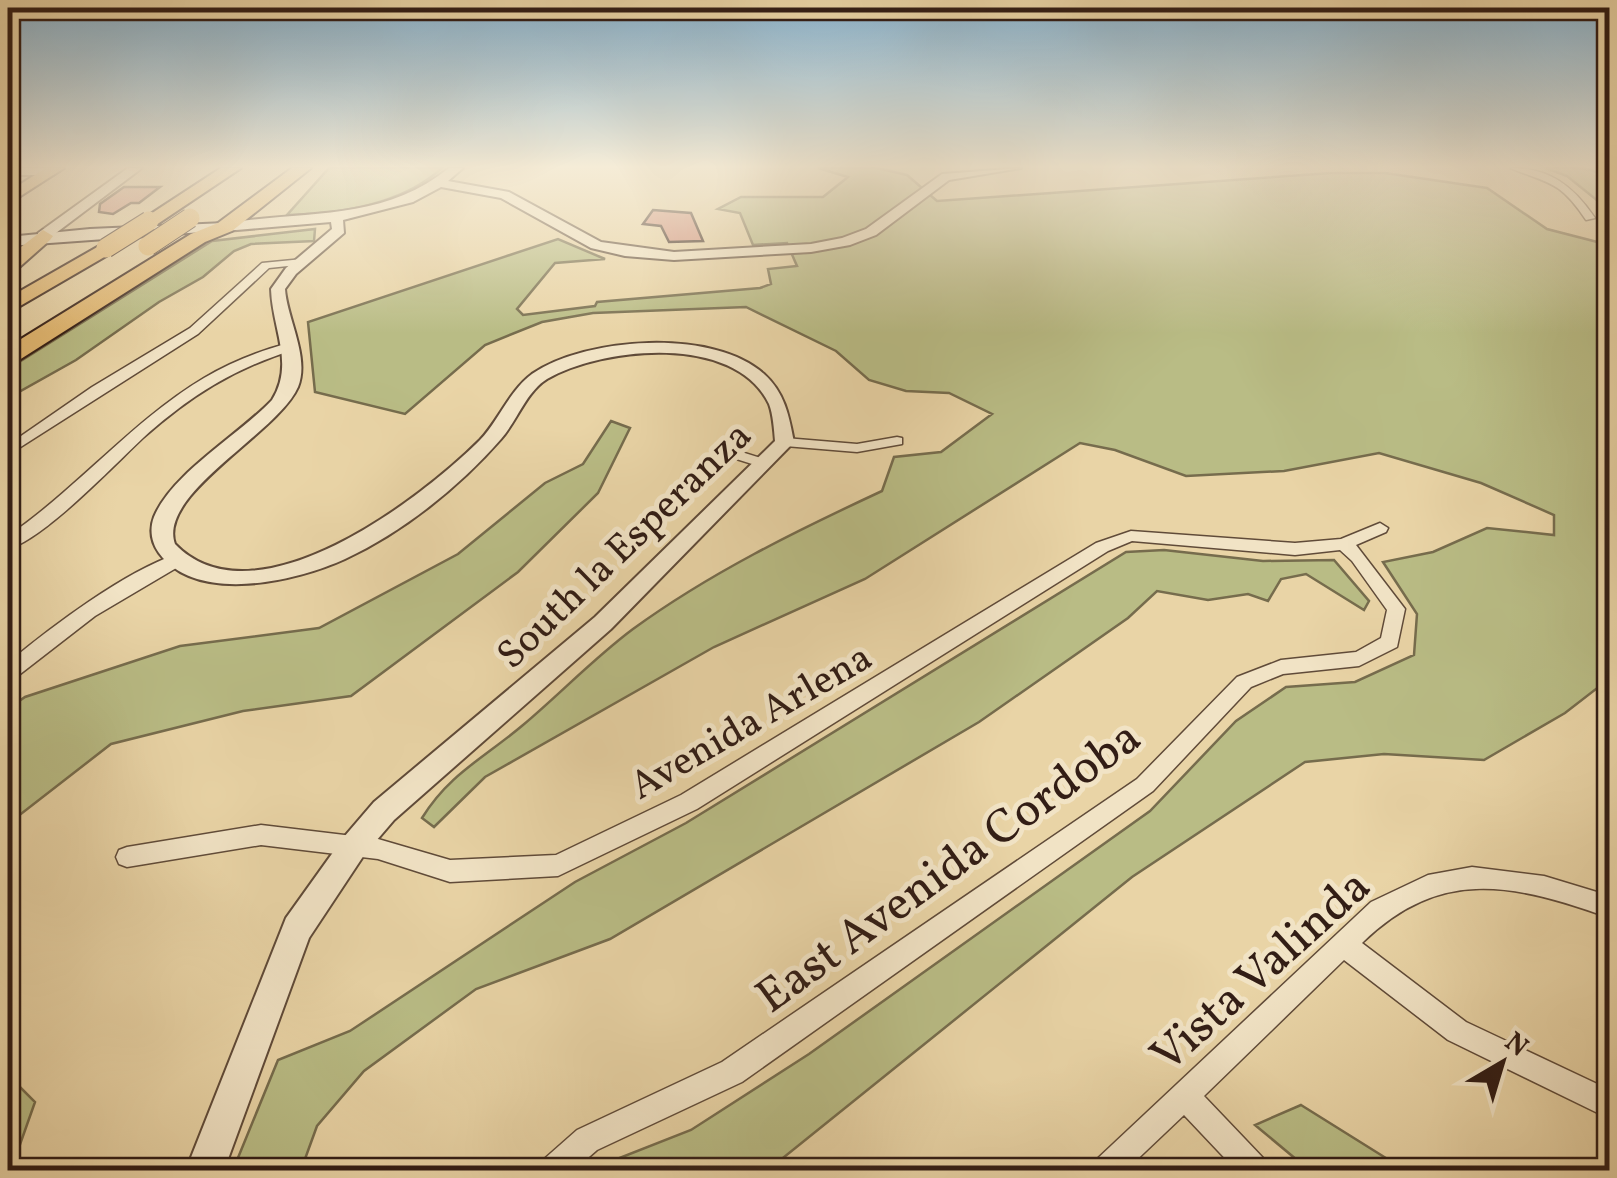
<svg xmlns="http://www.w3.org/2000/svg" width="1617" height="1178" font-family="Vollkorn,serif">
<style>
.green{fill:#b9bc85;stroke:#766c4d;stroke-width:2.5}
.building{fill:#d28e7c;stroke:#321d15;stroke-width:2.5}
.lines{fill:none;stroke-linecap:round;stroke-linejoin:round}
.minor-casing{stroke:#604b39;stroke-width:3}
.tertiary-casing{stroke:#604b39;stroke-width:4}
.secondary-casing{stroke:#321d15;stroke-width:4}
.primary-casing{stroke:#321d15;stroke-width:4}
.motorway-casing{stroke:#321d15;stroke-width:4}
.minor{fill:#f1e3c5;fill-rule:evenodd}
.tertiary{fill:#f1e3c5;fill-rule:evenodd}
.secondary{fill:#f1e3c5;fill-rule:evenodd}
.primary{fill:#e4ba73;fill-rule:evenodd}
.motorway{fill:#e4ba73;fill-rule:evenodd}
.motorway-bridge-casing{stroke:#321d15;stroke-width:21;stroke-linecap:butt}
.motorway-bridge{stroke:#e4ba73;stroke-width:19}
.labels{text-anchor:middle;stroke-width:10;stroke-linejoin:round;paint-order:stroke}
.street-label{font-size:40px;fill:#321d15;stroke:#f1e3c5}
.near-street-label{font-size:48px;fill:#321d15;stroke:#f1e3c5}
</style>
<rect width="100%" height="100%" fill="#e9d4a6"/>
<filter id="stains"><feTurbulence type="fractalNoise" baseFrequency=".002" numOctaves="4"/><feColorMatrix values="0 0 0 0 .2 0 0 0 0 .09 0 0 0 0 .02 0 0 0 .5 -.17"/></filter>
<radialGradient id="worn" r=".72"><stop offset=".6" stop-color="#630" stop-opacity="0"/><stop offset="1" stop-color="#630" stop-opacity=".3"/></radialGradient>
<path class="green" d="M329,168H442C402,205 339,214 287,215Z
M818,168H877L907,175L937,201L1331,173H1385L1487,188L1547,229L1609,245V679L1565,713L1484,760L1384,754L1305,762L1132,877L768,1170H589L691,1130L809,1054L1150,811L1236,721L1286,687L1355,682L1414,655L1417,614L1383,562L1433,552L1487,528L1554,535V515L1481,483L1379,453L1284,471L1186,476L1115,450L1080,443L865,579L714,647L485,777L434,827L422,818C449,774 484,758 523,725C560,694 594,658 633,629C710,573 796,531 882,491L894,457L941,452L992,414L949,393L906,391L869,380L836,351L746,307L593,313L542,322L485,345L405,414L315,392L308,322L558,239L605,259L555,263L517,309L523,315L595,306L597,302L760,288L771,284L768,269L797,266L787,243L753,245L740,213L718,209L741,197H823L848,177Z
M1546,168C1569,168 1591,165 1609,179V210L1567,176Z
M315,229L314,241L251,244L234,251L203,277L159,302L76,360L8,398V369L212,241Z
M611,421L630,428L598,493L518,572L351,696L243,711L111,744L8,824V709L25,697L180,646L319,628L458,554L545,483L583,464Z
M1164,550L1263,561L1334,560L1369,601L1364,610L1306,574L1281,579L1268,601L1248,594L1208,600L1157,591L1128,618L979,722L610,939L476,989L364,1071L317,1126L301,1170H233L278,1060L350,1031L575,882L686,823L1126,552Z
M8,1075L35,1102L11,1170H8Z
M1301,1105L1405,1170H1309L1255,1125Z"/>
<path class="building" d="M124,187H160L139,203H131L113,214L99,212L100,204Z
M653,210L691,213L703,241L669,242L661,226L643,224Z"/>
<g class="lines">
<defs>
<path id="minor" d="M1510,168C1550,168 1573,186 1595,218L1586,220C1560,181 1550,184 1510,168Z
M303,259L307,260V264L269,268L198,334L8,455V445L92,387L190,328L262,263Z
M289,343L295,347L293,350C233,369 190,396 143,438C113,466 44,539 8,549V536C77,489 132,421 204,378C231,362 259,351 289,343Z
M897,437L902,438V444L857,452L785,446L778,442L785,438L857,444Z
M719,445L770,461L772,464L765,468L714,452V446Z
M1380,523L1388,528L1386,532L1356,545L1405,609L1397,647L1359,666L1283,674L1251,687L1153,791L742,1082L597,1150L574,1170H538L543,1160L577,1130L722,1062L1137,779L1237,677L1281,660L1356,652L1381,638L1387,610L1352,561L1340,550L1295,555L1132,541L1108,551L697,809L558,876L450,882L378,859L261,845L127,867L119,864L116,857L119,850L127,847L261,825L378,839L450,860L556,855L681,795L1096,543L1131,531L1295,543L1341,539Z
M177,554L185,560L183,564L95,616L15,678L8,680V663C51,627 124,572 177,554Z
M1472,867L1544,876L1610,896V918C1514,884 1441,866 1362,943L1466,1022L1610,1090V1119L1448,1040L1344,960L1204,1096L1265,1160L1269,1170H1236L1184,1115L1126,1170H1092L1096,1160L1371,902L1428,875Z"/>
<path id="tertiary" d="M8,168H57L59,171L53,175H8Z
M128,168H142L48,239H38V233Z
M449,168H463L448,181L509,192L601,242L674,252L811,244L842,238L866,229L942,174L1021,168L949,180L876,235L850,245L811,252L674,260L625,256L591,248L501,198L441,187L413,202L343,220L344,233L296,274L285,289C287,319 310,357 298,387C278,433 157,494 175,544C255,627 422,498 480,440C499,420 510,390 532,374C586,337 713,328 764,374C785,393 789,416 794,442L611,629L394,820L364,855L309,938L224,1170H186L286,918L344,837L374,802L595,617L775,441C774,429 773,414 769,404C735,333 603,347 547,379C526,392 517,421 501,439C459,487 403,532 345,559C297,581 197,605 159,553C152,543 149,530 154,517C172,473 239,435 272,400C295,363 272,329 271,289L286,268L332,229L331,222L225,231L218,227L220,224C301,210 381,223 449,168Z"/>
<path id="secondary" d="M225,223L232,227L230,230L8,246V237L90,229Z"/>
<path id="primary" d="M46,168H64L8,204V192Z"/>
<path id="motorway" d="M221,168H241L156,225H142L140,221Z
M292,168H311L232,231L205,242L16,362L8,364V347L191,234L218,223Z
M43,230L53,236L50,240L15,271L8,273V257Z
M106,242L116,248L113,252L8,313V298Z"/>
</defs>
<use href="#minor" class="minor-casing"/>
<use href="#tertiary" class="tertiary-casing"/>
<use href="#secondary" class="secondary-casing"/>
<use href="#primary" class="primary-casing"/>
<use href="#motorway" class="motorway-casing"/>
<use href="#minor" class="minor"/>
<use href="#tertiary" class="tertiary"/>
<use href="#secondary" class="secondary"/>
<use href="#primary" class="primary"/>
<use href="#motorway" class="motorway"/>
<defs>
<path id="motorway-bridge" d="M148,246L190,218
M106,248L149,221"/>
</defs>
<use href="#motorway-bridge" class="motorway-bridge-casing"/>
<use href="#motorway-bridge" class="motorway-bridge"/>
</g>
<linearGradient id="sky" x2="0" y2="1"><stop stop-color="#89b5d2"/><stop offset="0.5" stop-color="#f5ecd7"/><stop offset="1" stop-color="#f5ecd7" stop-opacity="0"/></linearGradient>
<rect width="1617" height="333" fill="url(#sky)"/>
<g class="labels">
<g class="street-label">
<text transform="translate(623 544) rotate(-44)" y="14">South la Esperanza</text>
<text transform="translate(750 720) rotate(-30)" y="14">Avenida Arlena</text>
</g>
<g class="near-street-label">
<text transform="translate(947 865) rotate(-36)" y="17">East Avenida Cordoba</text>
<text transform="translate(1259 969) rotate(-42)" y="17">Vista Valinda</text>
</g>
</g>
<rect width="1617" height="1178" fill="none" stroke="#e9d4a6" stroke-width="40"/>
<rect x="10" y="10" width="1597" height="1158" fill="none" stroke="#321d15" stroke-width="5"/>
<rect x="20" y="20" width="1577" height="1138" fill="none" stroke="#321d15" stroke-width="2.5"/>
<g transform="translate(1502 1063) rotate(38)" stroke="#f1e3c5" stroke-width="8" paint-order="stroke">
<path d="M0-8L18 38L0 25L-18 38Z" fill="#321d15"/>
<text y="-15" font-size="28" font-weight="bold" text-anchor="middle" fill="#321d15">N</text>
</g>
<rect width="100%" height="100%" filter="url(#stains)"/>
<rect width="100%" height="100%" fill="url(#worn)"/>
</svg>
